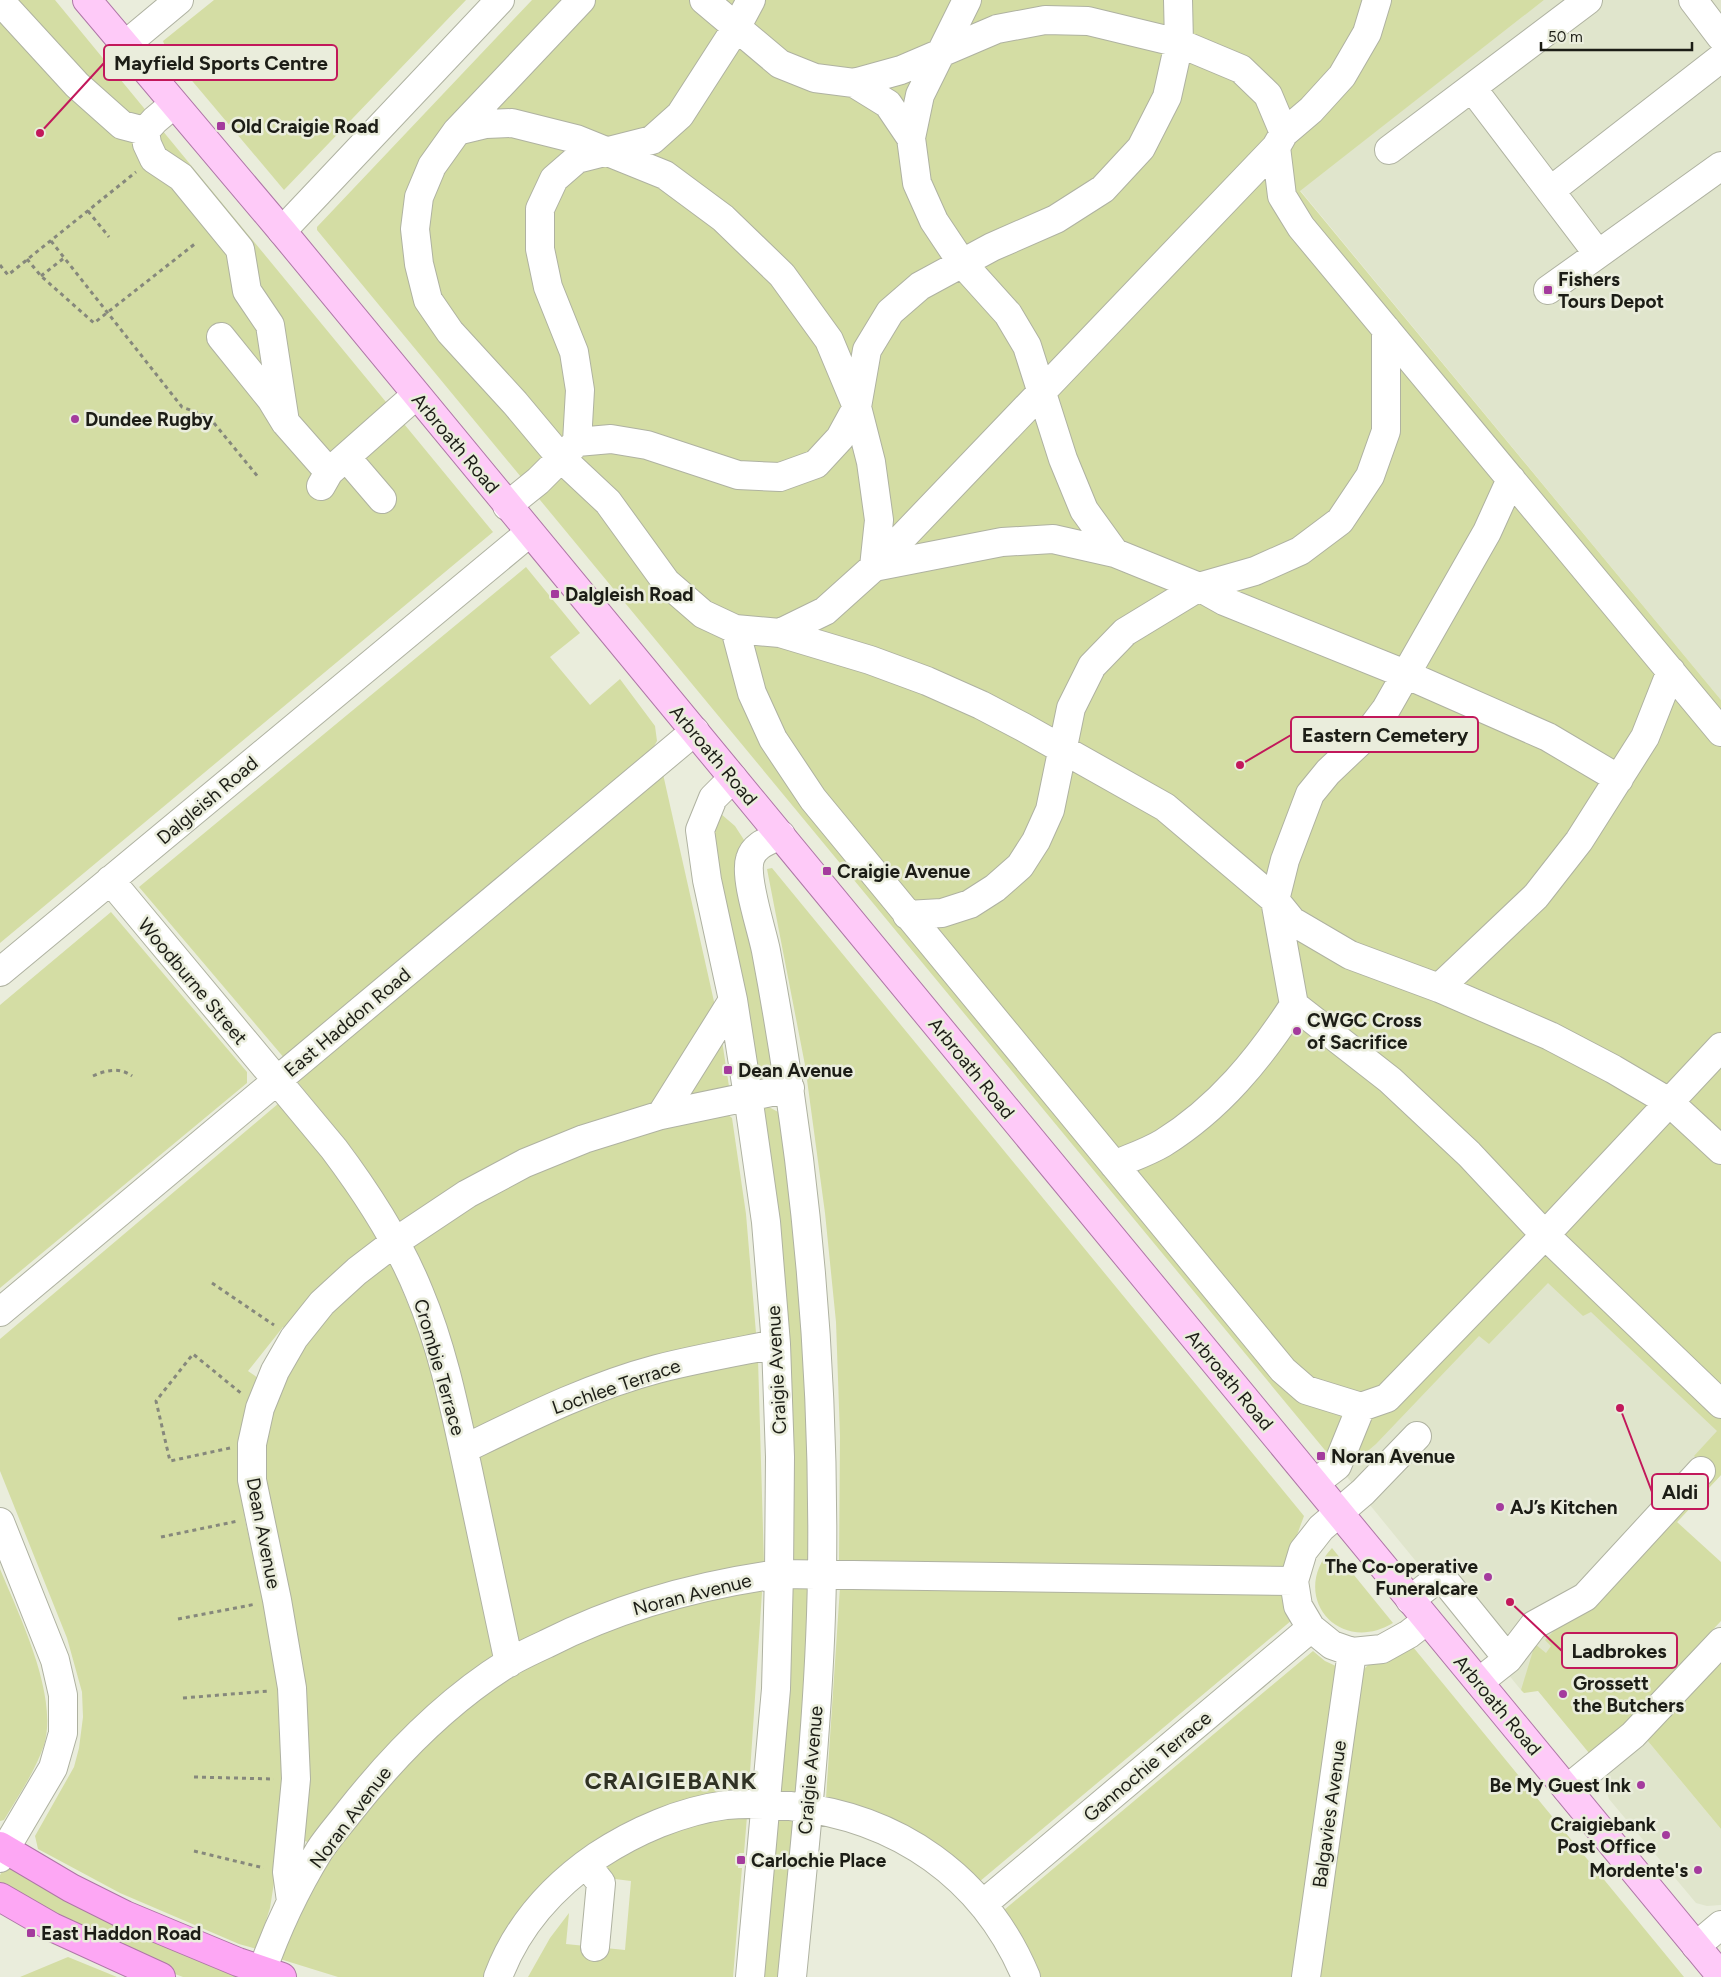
<svg xmlns="http://www.w3.org/2000/svg" width="1721" height="1977" font-family="Figtree,sans-serif">
<style>
.built{fill:#e0e5cc}
.green{fill:#d4dda4}
.lines{fill:none;stroke-linecap:round;stroke-linejoin:round}
.minor-casing{stroke:#afb2a1;stroke-width:30}
.major-casing{stroke:#ae77a6;stroke-width:30}
.highway-casing{stroke:#ae77a6;stroke-width:30}
.path{stroke:#86887c;stroke-width:3;stroke-dasharray:4 4;stroke-linecap:butt}
.minor{stroke:#fff;stroke-width:28}
.major{stroke:#fecaf8;stroke-width:28}
.highway{stroke:#fda7f4;stroke-width:28}
.poi-dot{fill:#a43b9d;stroke:#eaeddc;stroke-width:2}
.labels{text-anchor:middle;stroke-width:5;stroke-linejoin:round;paint-order:stroke}
.poi-label{font-size:19px;font-weight:bold;fill:#1c1d16;stroke:#eaeddc;text-anchor:start}
.street-label{font-size:19px;fill:#1c1d16;stroke:#eaeddc}
.district-label{font-size:24px;font-weight:bold;letter-spacing:1px;fill:#303224;stroke:#eaeddc}
.leader{fill:none;stroke:#c2185b;stroke-width:2}
.callout-dot{fill:#c2185b;stroke:#eaeddc;stroke-width:2}
.callout{fill:#eaeddc;stroke:#c2185b;stroke-width:2}
.callout-label{font-size:20px;text-anchor:middle;font-weight:bold;fill:#1c1d16}
</style>
<rect width="100%" height="100%" fill="#eaeddc"/>
<path class="built" d="M1544,0H1721V700L1300,190Z
M1550,1254L1721,1417V1475L1521,1690L1343,1472Z
M1647,1740L1721,1829V1905L1707,1906L1696,1903L1609,1799L1605,1786L1607,1776Z"/>
<path class="green" d="M0,0H55L493,532L0,943Z
M214,0H466L284,190L167,51L163,41Z
M532,0H1544L1300,191L1721,700V1475L1677,1522L1721,1562V1621L1605,1744L1589,1753L1538,1691L1524,1693L1521,1690L1535,1644L1546,1653L1551,1646L1545,1640L1711,1471L1694,1456L1717,1431L1591,1312L1583,1316L1548,1283L1489,1344L1479,1336L1376,1444L1343,1472L317,230V227Z
M526,567L580,633L550,657L590,705L620,679L655,726L657,741L649,755L285,1059L139,887Z
M663,774L715,1006L656,1100L648,1106L401,1223L354,1151L296,1080Z
M721,814L735,826L746,843L775,1064L771,1072L764,1080L755,1078L715,868L714,821Z
M772,868L1304,1516L1287,1562L1283,1567L839,1563L840,1436L836,1322L825,1213L805,1065L767,869Z
M111,912L247,1072V1083L0,1288V1005Z
M721,1034L730,1093L676,1104Z
M279,1103L324,1156L354,1197L377,1236L374,1241L287,1329L283,1327L248,1371L258,1378L242,1423L239,1450L240,1483L245,1520L264,1603L281,1689L284,1779L276,1870L270,1908L257,1949L239,1944L120,1893L38,1849L35,1836L74,1767L79,1748L83,1717L82,1692L67,1638L0,1471V1339Z
M767,1106L780,1113L809,1358L812,1564L793,1567L760,1110Z
M727,1114L732,1118L746,1214L756,1333L753,1337L473,1430L411,1248L413,1245C445,1223 478,1200 514,1182C581,1150 654,1128 727,1114Z
M390,1261C410,1307 427,1350 440,1398L493,1655L490,1661L447,1693L375,1759L310,1843L305,1841L308,1745L267,1504L264,1441L272,1408L285,1378L299,1353L321,1324L352,1293Z
M758,1359L764,1564L521,1644L516,1642L477,1456C521,1436 565,1413 610,1398C658,1381 708,1371 758,1359Z
M1332,1548L1393,1623C1338,1656 1288,1595 1332,1548Z
M0,1569C19,1615 59,1696 44,1745C35,1772 18,1796 4,1820L0,1821Z
M809,1583L800,1797H779L788,1584Z
M840,1587L1282,1595L1292,1620L979,1882L883,1817L826,1798Z
M758,1589L762,1592L749,1788L745,1791L626,1824L485,1977H338L280,1959L321,1872L363,1810L410,1758L473,1702L544,1658L599,1632L658,1610Z
M1413,1647L1684,1977H1319L1363,1670L1370,1663Z
M1313,1651L1325,1661L1338,1667L1294,1977H1041L1036,1963L1004,1910Z
M1721,1662V1829L1647,1740Z
M775,1815H795L783,1977H760Z
M747,1816L744,1853H739L738,1868H742L733,1977H528L550,1938L569,1913L566,1944L625,1950L631,1881L615,1879L601,1868C648,1838 692,1821 747,1816Z
M8,1862L253,1977H183L167,1971L0,1887V1875Z
M68,1957L117,1977H20Z"/>
<g class="lines">
<defs>
<path id="minor" d="M704,0L780,64L815,78L854,83L901,70L997,29L1045,20L1088,21L1179,43L1241,69L1268,95L1284,133
M967,0L920,95L911,138L917,183L934,221L962,263L1008,314L1027,346L1063,459L1084,510L1115,553
M1693,0L1721,37
M0,1L77,85L122,125L145,131
M125,45L179,0
M854,83L888,104L911,138
M1472,88L1598,254
M174,104L155,120L145,131L147,144L154,159L181,177L240,249L247,291L270,325L285,422
M512,123L576,139L665,175L723,218L782,275L829,340L857,407L871,462L879,520L874,567L825,611L780,633L735,629L703,614L666,582L608,502L561,458L515,403L450,332L428,300L419,264L415,229L419,197L432,166L457,131L486,124Z
M457,131L581,0
M1276,147L1282,196L1301,227L1721,732
M1389,150L1588,0
M1550,191L1721,58
M282,231L500,0
M1548,290L1721,166
M221,337L271,399L285,422L329,472
M577,442L580,390L574,352L548,287L540,249V209L554,179L577,159L652,140L680,115L736,28L751,0
M346,457L382,499
M321,486L329,472L416,395
M507,506L538,481L577,442L611,439L647,445L738,475L780,477L816,464L840,438L857,407L867,350L890,312L920,286L992,247L1056,219L1103,189L1141,148L1167,97L1179,43L1178,0
M874,567L1002,542L1053,539L1115,553L1199,587L1224,601L1405,674L1548,737L1619,779
M874,567L1276,147L1284,133L1311,110L1342,76L1367,33L1377,0
M735,629L752,693L773,739L813,799L1283,1370L1306,1390L1361,1407L1387,1398L1545,1235L1721,1047
M780,633L870,660L927,681L981,705L1023,727L1165,807L1275,900L1292,921L1350,955L1439,988L1550,1036L1613,1069L1669,1102L1721,1150
M733,778L713,798L700,830L707,880L733,1000L748,1096L766,1222L776,1344L780,1457L779,1574L776,1689L750,1977
M781,835C768,841 754,845 750,859C744,878 762,930 766,951C779,1020 790,1090 799,1159C816,1297 824,1435 822,1574C820,1709 805,1843 792,1977
M110,880L334,1149C367,1193 398,1240 419,1292C443,1349 455,1410 468,1470C482,1534 495,1599 509,1663
M907,915L942,913L970,904L995,888L1020,866L1036,841L1050,810L1071,708L1092,666L1125,632L1199,587L1255,571L1300,551L1340,521L1370,476L1386,431V329
M0,972L529,533
M1439,988L1536,896L1579,841L1645,737L1671,671
M1294,1005L1390,1080L1469,1154L1545,1235L1721,1404
M661,1115L733,1000
M1114,1165C1130,1158 1148,1152 1163,1143C1219,1108 1259,1059 1294,1005L1275,900L1285,860L1310,794L1328,772L1365,737L1386,709L1487,532L1511,479
M0,1312L695,731
M1417,1436L1363,1492L1321,1528L1303,1551L1294,1581L1298,1606L1311,1628L1332,1645L1352,1652L1382,1649L1409,1634L1427,1620
M464,1449C526,1419 589,1387 657,1369C696,1359 736,1352 776,1344
M1315,1483L1337,1466L1361,1407
M0,1522L55,1660L63,1695V1733L53,1768L0,1858
M1410,1600L1441,1576L1508,1659
M1479,1682L1508,1659L1534,1625L1585,1597L1701,1471
M1567,1789L1633,1735L1721,1642
M586,1864L601,1883L595,1947
M291,1901L287,1872L296,1779L292,1688L277,1600L252,1480V1444L260,1408L275,1371L294,1338L322,1303L357,1271L395,1242L467,1194L525,1163L584,1139L661,1115L790,1088
M983,1904L1311,1628
M1696,1946L1721,1925
M260,1977C275,1933 295,1890 319,1851C328,1837 339,1825 349,1812C394,1755 447,1701 508,1663C520,1656 533,1650 546,1644C619,1607 698,1585 779,1574L1294,1581
M498,1977C517,1926 552,1887 597,1856C635,1831 681,1811 726,1805C747,1803 769,1804 790,1806C898,1817 984,1877 1026,1977
M1306,1977L1352,1652"/>
<path id="major" d="M87,0L282,231L1721,1976"/>
<path id="highway" d="M0,1846L71,1888L125,1915L238,1962L282,1977
M0,1897L52,1927L161,1977"/>
</defs>
<use href="#minor" class="minor-casing"/>
<use href="#major" class="major-casing"/>
<use href="#highway" class="highway-casing"/>
<path class="path" d="M88,211L109,237
M51,241L182,407L209,417L259,478
M27,259L41,276L94,323L196,243
M0,265L8,275L136,172
M41,276L64,258
M93,1076C106,1070 120,1067 132,1076
M212,1283L274,1325
M230,1448L170,1461L156,1401L193,1354L242,1394
M161,1537L238,1521
M178,1619L256,1604
M183,1698L269,1691
M194,1777L274,1779
M194,1851L264,1868"/>
<use href="#minor" class="minor"/>
<use href="#major" class="major"/>
<use href="#highway" class="highway"/>
</g>
<g class="poi-dot">
<rect x="216" y="121" width="10" height="10" rx="2.5"/>
<rect x="1543" y="285" width="10" height="10" rx="2.5"/>
<circle cx="75" cy="419" r="5"/>
<rect x="550" y="589" width="10" height="10" rx="2.5"/>
<rect x="822" y="866" width="10" height="10" rx="2.5"/>
<circle cx="1297" cy="1031" r="5"/>
<rect x="723" y="1065" width="10" height="10" rx="2.5"/>
<rect x="1316" y="1451" width="10" height="10" rx="2.5"/>
<circle cx="1500" cy="1507" r="5"/>
<circle cx="1488" cy="1577" r="5"/>
<circle cx="1563" cy="1694" r="5"/>
<circle cx="1641" cy="1785" r="5"/>
<circle cx="1666" cy="1835" r="5"/>
<rect x="736" y="1855" width="10" height="10" rx="2.5"/>
<circle cx="1698" cy="1870" r="5"/>
<rect x="26" y="1928" width="10" height="10" rx="2.5"/>
</g>
<g class="labels">
<g class="poi-label">
<text x="231" y="133">Old Craigie Road</text>
<text x="1558" y="286">Fishers<tspan x="1558" dy="22">Tours Depot</tspan></text>
<text x="85" y="426">Dundee Rugby</text>
<text x="565" y="601">Dalgleish Road</text>
<text x="837" y="878">Craigie Avenue</text>
<text x="1307" y="1027">CWGC Cross<tspan x="1307" dy="22">of Sacrifice</tspan></text>
<text x="738" y="1077">Dean Avenue</text>
<text x="1331" y="1463">Noran Avenue</text>
<text x="1510" y="1514">AJ’s Kitchen</text>
<text x="1478" y="1573" text-anchor="end">The Co-operative<tspan x="1478" dy="22">Funeralcare</tspan></text>
<text x="1573" y="1690">Grossett<tspan x="1573" dy="22">the Butchers</tspan></text>
<text x="1631" y="1792" text-anchor="end">Be My Guest Ink</text>
<text x="1656" y="1831" text-anchor="end">Craigiebank<tspan x="1656" dy="22">Post Office</tspan></text>
<text x="751" y="1867">Carlochie Place</text>
<text x="1688" y="1877" text-anchor="end">Mordente's</text>
<text x="41" y="1940">East Haddon Road</text>
</g>
<g class="street-label">
<text transform="translate(456 443) rotate(50)" y="7">Arbroath Road</text>
<text transform="translate(714 755) rotate(50)" y="7">Arbroath Road</text>
<text transform="translate(207 800) rotate(-40)" y="7">Dalgleish Road</text>
<text transform="translate(193 981) rotate(50)" y="7">Woodburne Street</text>
<text transform="translate(347 1022) rotate(-40)" y="7">East Haddon Road</text>
<text transform="translate(972 1068) rotate(51)" y="7">Arbroath Road</text>
<text transform="translate(440 1367) rotate(74)" y="7">Crombie Terrace</text>
<text transform="translate(776 1370) rotate(-93)" y="7">Craigie Avenue</text>
<text transform="translate(1230 1380) rotate(50)" y="7">Arbroath Road</text>
<text transform="translate(616 1386) rotate(-19)" y="7">Lochlee Terrace</text>
<text transform="translate(264 1533) rotate(79)" y="7">Dean Avenue</text>
<text transform="translate(692 1594) rotate(-14)" y="7">Noran Avenue</text>
<text transform="translate(1498 1705) rotate(50)" y="7">Arbroath Road</text>
<text transform="translate(1147 1766) rotate(-40)" y="7">Gannochie Terrace</text>
<text transform="translate(810 1770) rotate(-85)" y="7">Craigie Avenue</text>
<text transform="translate(1329 1814) rotate(-82)" y="7">Balgavies Avenue</text>
<text transform="translate(350 1817) rotate(-53)" y="7">Noran Avenue</text>
</g>
<g class="district-label">
<text x="671" y="1789">CRAIGIEBANK</text>
</g>
</g>
<path class="leader" d="M40 133L104 63M1240 765L1291 735M1620 1408L1652 1492M1510 1602L1562 1651"/>
<g class="callout-dot">
<circle cx="40" cy="133" r="5"/>
<circle cx="1240" cy="765" r="5"/>
<circle cx="1620" cy="1408" r="5"/>
<circle cx="1510" cy="1602" r="5"/>
</g>
<g class="callout">
<rect x="104" y="45" width="233" height="35" rx="5"/>
<rect x="1291" y="717" width="187" height="35" rx="5"/>
<rect x="1652" y="1474" width="56" height="35" rx="5"/>
<rect x="1562" y="1633" width="115" height="35" rx="5"/>
</g>
<g class="callout-label">
<text x="221" y="70">Mayfield Sports Centre</text>
<text x="1385" y="742">Eastern Cemetery</text>
<text x="1680" y="1499">Aldi</text>
<text x="1619" y="1658">Ladbrokes</text>
</g>
<path d="M1541 42v8h151v-8" fill="none" stroke="#1c1d16" stroke-width="2.5"/>
<text x="1548" y="42" font-size="15" fill="#1c1d16" stroke="#eaeddc" stroke-width="4" paint-order="stroke">50 m</text>
</svg>
